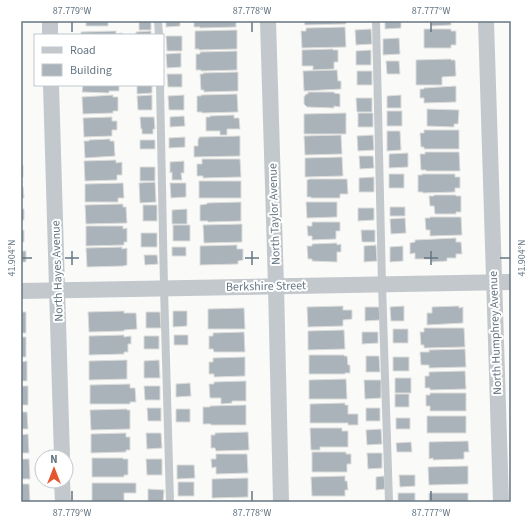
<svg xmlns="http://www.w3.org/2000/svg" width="532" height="523" font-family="'Source Sans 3',sans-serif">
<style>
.building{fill:#aab3b9;stroke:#dcdcda}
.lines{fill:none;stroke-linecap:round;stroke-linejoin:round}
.service{stroke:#c3c8cc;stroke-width:8}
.minor{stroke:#c3c8cc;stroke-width:16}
.ticks{fill:none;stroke:#657683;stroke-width:1.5}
.labels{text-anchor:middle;stroke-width:4;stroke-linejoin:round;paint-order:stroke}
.street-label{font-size:12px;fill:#657683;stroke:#fff}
.neatline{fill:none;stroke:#657683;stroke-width:1.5}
.ticks-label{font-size:10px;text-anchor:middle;fill:#657683}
</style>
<rect width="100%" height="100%" fill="#fafaf8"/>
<path class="building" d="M86,21H108V26H86Z
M139,21H151V30H139Z
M166,21H180V26L166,27Z
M194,21H236V27L200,28V27H194Z
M304,21H346V24L305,25Z
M385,21H401V28L385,29Z
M431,21H451V25L431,26Z
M345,27L346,47L302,48L301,31H306V28Z
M371,29L372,44L356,45L355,30Z
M424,29H451V31H456V45H451V48H424Z
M237,30V49L199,50V49H195V31Z
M116,31V34L122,33V35H81V32Z
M151,31V35H136V32Z
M166,36H182V51H167Z
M399,38L400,54L383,55V39Z
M333,49V50H338V62H334V69L313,70V66H302V50Z
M371,50V65H356V51Z
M237,51V70L201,71V70H196V54H200V52Z
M181,53V67L167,68L166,54Z
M451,59V60H455L456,76L442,77V85H416V60Z
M386,61H399L400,74H387Z
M337,70L338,81H341V89L304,91L303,71Z
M357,71H372V85H357Z
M238,72V91L204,92V90H201L200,74H203V73Z
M167,74H182V87H168Z
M83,85H119V91H109V93L82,92Z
M137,85H152V93L137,94Z
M456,86V102L424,103V98H420V89H424V88Z
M308,92H334V93L340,94V107L334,106V108L307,107L304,104V97L306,94H308Z
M237,94L238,112L202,113V112H197V96H201V95Z
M113,95V97H118V111H113V113L83,114L82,97Z
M152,95V110H138L137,96Z
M184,95V110H169L168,96Z
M401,95V108H387V96Z
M356,98H372V112H357Z
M427,109L459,110L458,124H454V127L427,126Z
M387,111H402V126H387Z
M346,113V134H304V114Z
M358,113H373V127H358Z
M234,115V118H239L240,129H227V135H220V131H206V117H210V116Z
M184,116L185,126L170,127V117Z
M112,117V121H117V130H112V136L84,137L83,118Z
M140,117H154L155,129H153V134H142V129H141Z
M424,130H459V149H424V147H421L420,133H424Z
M387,131H400L401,150L387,151Z
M341,135L342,154L305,155L304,136Z
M373,135L374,150L358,151L357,136Z
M240,136V156L194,157V146H198V139H199V137Z
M185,137V147L169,148V138Z
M110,139V141H114L115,156L85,158L84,141H89V140Z
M140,140H155V149H140Z
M425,152H459L460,171H426V170H421L420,154H425Z
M408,153V167L389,168V154Z
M359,156H373L374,168L360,169Z
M342,157L343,176L305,177V158Z
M202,159H240L241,177L203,178V176H197V164H202Z
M116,160V163L122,162V175H117V180L85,181L84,161Z
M184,161V173H181L182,180H172V172L170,173V162Z
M21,165H23V177H21Z
M140,167H155V181H140Z
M389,174H404V188H389Z
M422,174H455V177H460V188H455V192L423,193V192H418V175H422Z
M374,177V192H359V178Z
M310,179H347L348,194H340V198H311V197H307V180Z
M199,181H241V198H199Z
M155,182L156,202L140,203L139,183Z
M123,183L124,198H118V202H85V184Z
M170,183H186V197L171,198Z
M21,187H23L24,198H21Z
M434,195H456V196H461V212H456V214H435L434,206H430L429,196H434Z
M241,202V221L208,222V221H200V205L207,204V203Z
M306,202H337V217L307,218Z
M123,204V207H126L127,223L86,224L85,205Z
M143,205H157V221H143Z
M390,207H405V216H390Z
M358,208H374V220L358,221Z
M21,209H24V220H21Z
M187,209V224H172V210Z
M430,217H461L462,235L430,236V230H426L425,218H430Z
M405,218L406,233L391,234L390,219Z
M312,222H340V231H336V239L312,240V236H308L307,226H312Z
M242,224V242L204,243L203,225Z
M173,225H190V241H173Z
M86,226H123V229L127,228V242H124V245L86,246Z
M24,230V242H21V231Z
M361,230H375V242H362Z
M141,233H157V247H141Z
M456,238V242H461L462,254H456V258H447V261L431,262V259H415V253L410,254V243L415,242V240Z
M337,243V245L341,244V252H337V262L312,261V259H308L307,246H312V244Z
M237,245V249H243V260L238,261V264L200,265V246Z
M376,245L377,261L364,262V246Z
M403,246V261L390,262V247Z
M122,247V249L127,248V265L123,266L87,267L86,248Z
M172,247H186V256H172Z
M21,251H26V262H21Z
M144,255H157L158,264L145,265Z
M343,306V310H352V319L343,320V326L308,327L307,307Z
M404,306V321H391L390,307Z
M459,306V308L463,307V323L427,325V313H432V307Z
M365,307H379L380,320L365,321Z
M244,308L245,329H208V309Z
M124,311V313H136L137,329L124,330V331L89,332L88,312Z
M173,311H187V326L173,327Z
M21,312H26V333H21Z
M146,312H160L161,328H146Z
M424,328H464L465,347L424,348V345H421L420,332H424Z
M393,329H408V343H393Z
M344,330L345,349L308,350V331Z
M244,332L245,352H214L213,349H209V336H213V333Z
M362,332H378V343L362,344Z
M124,335V337L131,336V344H128V352H124V354L89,355V336Z
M174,335H188V345H174Z
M144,336H159V349H144Z
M21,337H26V357H21Z
M465,349L466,367L429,368V365H421L420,352H429V350Z
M309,355H344V356H347L348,365H350V373H345V374H309Z
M366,356H379L380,372H366Z
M245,357V376L214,377V374H209V362H213V358Z
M393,357H409V371H393Z
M127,360V379L89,380V361Z
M159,360L160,378H144V361Z
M27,361V381H21V362Z
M465,371L466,389L430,390V388H425V376H429V372Z
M395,378H411V393H395Z
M346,379L347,399H309V380Z
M364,380H381V398L365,399Z
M246,381V401H232V403L221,404V398H210L209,384H214V382Z
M190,383L191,396L176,397V384Z
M130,384V388H135L136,402H130V404H90V385Z
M21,386H28V405H21Z
M144,386H160V400H145Z
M430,393H466V411H430V406H426V395H430Z
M395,394H409V407H395Z
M345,403V405H348V414H358V425H348V423H310V404Z
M246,405V425H211V424H203V407H210V406Z
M147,408H161V421H148Z
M366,408H380V421H366Z
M127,409V410H130V429L91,430L90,410Z
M176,409H190V422H176Z
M21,412H27L28,429H21Z
M427,416H466V433H427Z
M396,418H410V429H396Z
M310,428H342V431H348V447H320V450H311Z
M381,429L382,444L367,445L366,430Z
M248,432L249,450L216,451L215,448H211V435H215V433Z
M126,433V437H130V450H126V452L91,453V434Z
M146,433H161L162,448L147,449Z
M28,434L29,453H21V435Z
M468,441L469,452H464V459L433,460V458L429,459V442Z
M411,442L412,452H397L396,443Z
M312,452H346V454H351V464H347V472H312Z
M367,453H382V468L368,469Z
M216,454H247L248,473L216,474V467L212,468L211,459H216Z
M92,458H123V459H128V475H124V477H92Z
M21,459H29L30,479H21Z
M146,459H162V475H147Z
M177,465H194L195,478L177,479Z
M468,466V484L429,485L428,467Z
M399,475H415V486L400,487Z
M345,476V481H347L348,490H345V496H312L311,477Z
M384,476L385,489L376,490V477Z
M248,478V497L212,498V479Z
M178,482H194V496H178Z
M92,483H136V493H124V502H92Z
M21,484H29L30,502H21Z
M148,489L164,490L163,502H148Z
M398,493H415V501H398Z
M429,493H468V502H429Z
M348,501V502H313Z"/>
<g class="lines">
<path class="service" d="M158,21L159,35
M376,21L382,284L389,502
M160,85L164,288L170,502"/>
<path class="minor" d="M50,21V35
M268,21L276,286L281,502
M486,21L501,502
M51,85L62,457
M21,291L511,282
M62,481L63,502"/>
</g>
<path class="ticks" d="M72,22V32M252,22V32M431,22V32M72,251V265M252,251V265M431,251V265M22,258H32M65,258H79M245,258H259M424,258H438M500,258H510M72,491V501M252,491V501M431,491V501"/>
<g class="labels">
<g class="street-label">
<text transform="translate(274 214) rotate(-92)" y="4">North Taylor Avenue</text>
<text transform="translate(57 271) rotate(-92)" y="4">North Hayes Avenue</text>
<text transform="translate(266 286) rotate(-1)" y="4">Berkshire Street</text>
<text transform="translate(495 333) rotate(-92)" y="4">North Humphrey Avenue</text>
</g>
</g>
<rect width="532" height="523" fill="none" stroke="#ffffff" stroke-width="44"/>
<rect x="34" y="34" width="130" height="52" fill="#ffffff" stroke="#c1c8cd"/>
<rect x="42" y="47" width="20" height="6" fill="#c3c8cc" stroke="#c1c8cd"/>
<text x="70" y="54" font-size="12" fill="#657683">Road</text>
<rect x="42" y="64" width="20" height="12" fill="#aab3b9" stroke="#c1c8cd"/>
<text x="70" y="74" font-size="12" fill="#657683">Building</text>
<g transform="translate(54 469)"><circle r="19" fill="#ffffff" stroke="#c1c8cd"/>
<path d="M0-3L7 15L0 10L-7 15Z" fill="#e4572e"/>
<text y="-6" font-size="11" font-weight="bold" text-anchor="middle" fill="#657683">N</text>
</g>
<rect x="22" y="22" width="488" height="479" class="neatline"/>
<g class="ticks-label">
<text x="72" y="14">87.779°W</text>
<text x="252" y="14">87.778°W</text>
<text x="431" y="14">87.777°W</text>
<text transform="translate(11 258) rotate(-90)" y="4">41.904°N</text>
<text transform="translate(521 258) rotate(-90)" y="4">41.904°N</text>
<text x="72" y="516">87.779°W</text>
<text x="252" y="516">87.778°W</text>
<text x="431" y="516">87.777°W</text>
</g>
</svg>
